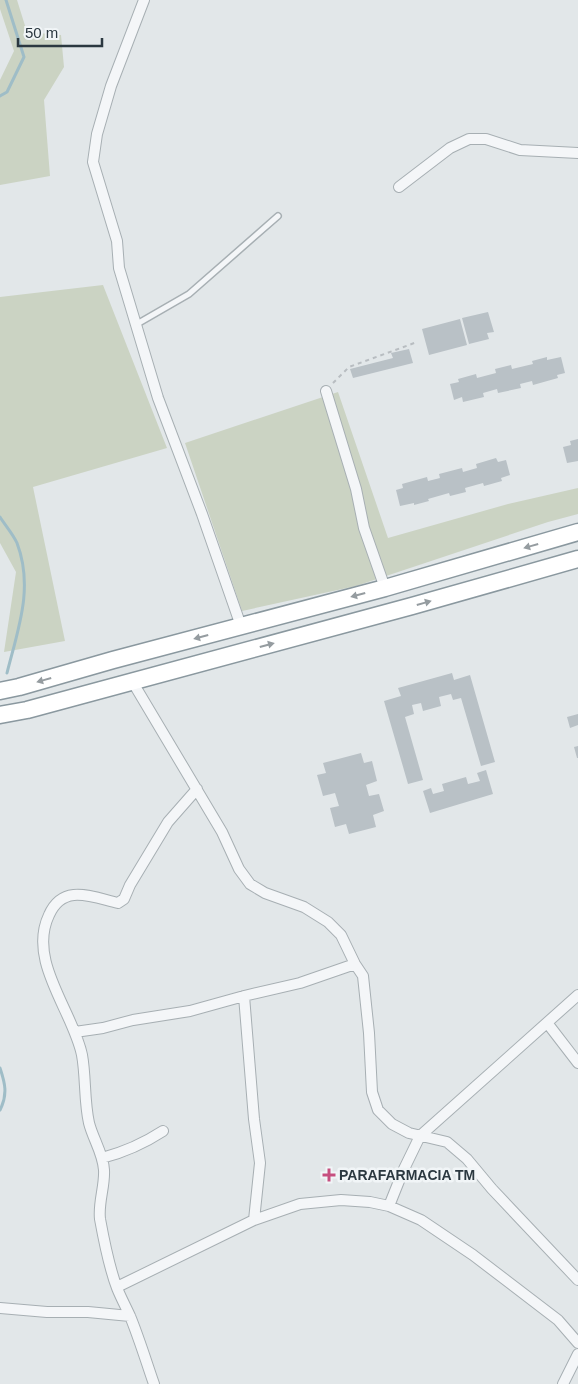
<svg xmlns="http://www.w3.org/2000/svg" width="578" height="1384" font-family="Helvetica,sans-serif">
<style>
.green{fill:#cbd3c3}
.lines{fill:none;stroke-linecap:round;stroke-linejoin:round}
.stream{stroke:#9fbdc7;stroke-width:3}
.building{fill:#b9c1c6}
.service-casing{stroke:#a7afb3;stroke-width:8}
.minor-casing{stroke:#a7afb3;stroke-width:12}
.trunk-casing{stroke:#8a989f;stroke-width:19}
.path{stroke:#b8bdc1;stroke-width:2;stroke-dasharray:4 4;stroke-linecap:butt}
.service{stroke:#f4f6f8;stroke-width:5}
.minor{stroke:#f4f6f8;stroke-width:10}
.trunk{stroke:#fff;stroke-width:16}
.oneway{fill:#959ca0}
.poi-dot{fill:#c64f7f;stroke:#f1f5f7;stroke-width:2}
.labels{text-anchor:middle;stroke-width:5;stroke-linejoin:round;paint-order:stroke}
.poi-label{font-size:14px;font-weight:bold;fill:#2b3840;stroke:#f1f5f7;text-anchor:start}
</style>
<rect width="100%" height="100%" fill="#e2e7e9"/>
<path class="green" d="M0,0H17L27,32L61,35L64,67L44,100L50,176L0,185V80L14,51L0,9Z
M103,285L167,448L33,487L65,641L4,652L16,572L0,543V297Z
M338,392L388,538L508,504L578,488V514L548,522L356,586L242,611L185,443Z"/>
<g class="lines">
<path class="stream" d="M0,96L7,92L24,57L6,0
M0,517C5,525 13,534 17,543C34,588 18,629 7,673
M0,1068C5,1083 8,1094 0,1110"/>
</g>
<path class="building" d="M488,312L494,332L487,333L489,339L469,344L462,318Z
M460,319L467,345L429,355L422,329Z
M409,349L413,363L353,378L350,369L393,358L391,353Z
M547,357V360L561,357L565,373L557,375L558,378L533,385L532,381L520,384L521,388L498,393L497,389L483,393L484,397L463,402L462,397L454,400L450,384L459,382L458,379L476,374L477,378L496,373L495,369L511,365L512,369L533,364L532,361Z
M578,439V461L567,463L563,447L571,445L570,441Z
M496,458L498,462L506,460L510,475L501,478L502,481L484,486L483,483L465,488L466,492L450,496L449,493L428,499L429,501L414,505V503L400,506L396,490L403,488L402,484L427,477L428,481L440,478L439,474L462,468L463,472L477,468L476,464Z
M452,673L454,680L470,675L495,762L481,766L461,698L453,700L451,694L439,697L441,706L423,711L421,703L412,705L414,714L405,717L423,780L408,784L384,701L401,696L398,688Z
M578,714V725L570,728L567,717Z
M578,746V758H577L574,747Z
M361,753L364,763L372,761L377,781L366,785L369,796L379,794L384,811L373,815L376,827L349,834L346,824L335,827L330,808L339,806L335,793L323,796L317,775L326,773L323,763Z
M486,770L493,794L430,813L423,791L431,788L433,794L444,791L442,784L466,777L468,784L480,781L477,773Z"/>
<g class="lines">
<defs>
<path id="service" d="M137,324L189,294L278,216"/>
<path id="minor" d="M144,0L111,86L97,134L93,162L117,241L119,268L158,398L202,514L241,626
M399,187L450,148L469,139H486L520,150L578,153
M326,391L356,489L364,528L385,588
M132,681L222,832L239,869L250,884L265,893L304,907L328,922L341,935L355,964L363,976L369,1033L372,1092L378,1110L392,1124L409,1133L447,1142L467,1159L492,1189L578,1280
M244,996L254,1119L260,1163L254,1220
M548,1024L578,1063
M75,1032L103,1028L133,1020L190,1011L244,996L300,983L355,964
M102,1158C125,1152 143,1144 163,1131
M389,1206L403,1171L420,1136L578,995
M117,1287L254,1220L300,1204L341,1200L370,1202L389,1206L421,1220L473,1255L558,1320L578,1343
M0,1308L47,1312H88L130,1316
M154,1384C146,1361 139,1338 130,1316C126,1307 121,1298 117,1288C109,1267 104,1241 100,1219C98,1203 105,1186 104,1170C103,1153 93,1139 89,1123C84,1101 86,1077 82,1055C73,1011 27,961 49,915C63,883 92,897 118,903L124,899L130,885L168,822L197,789
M563,1384L578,1354"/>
<path id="trunk" d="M0,691L19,687L113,660L385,588L578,532
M0,715L27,710L412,606L578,559"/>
</defs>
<use href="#service" class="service-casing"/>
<use href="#minor" class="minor-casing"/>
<use href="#trunk" class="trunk-casing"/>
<path class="path" d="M333,383L349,367L417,342"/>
<use href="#service" class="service"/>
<use href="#minor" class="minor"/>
<use href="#trunk" class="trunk"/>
</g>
<defs><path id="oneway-solid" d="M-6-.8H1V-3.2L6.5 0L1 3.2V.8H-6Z" transform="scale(1.25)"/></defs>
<g class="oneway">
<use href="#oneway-solid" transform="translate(531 546) rotate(164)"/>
<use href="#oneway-solid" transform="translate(358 595) rotate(165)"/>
<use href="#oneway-solid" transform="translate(424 603) rotate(-16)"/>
<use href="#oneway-solid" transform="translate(201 637) rotate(165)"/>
<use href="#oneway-solid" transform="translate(267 645) rotate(-15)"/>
<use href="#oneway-solid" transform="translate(44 680) rotate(164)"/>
</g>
<path class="poi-dot" d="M326.5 1167.5h5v5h5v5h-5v5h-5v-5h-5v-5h5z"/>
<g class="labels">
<g class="poi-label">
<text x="339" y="1180">PARAFARMACIA TM</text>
</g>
</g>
<path d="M18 38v8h84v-8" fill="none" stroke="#2b3840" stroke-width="2.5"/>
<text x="25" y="38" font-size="15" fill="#2b3840" stroke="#f1f5f7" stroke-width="4" paint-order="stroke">50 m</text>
</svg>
